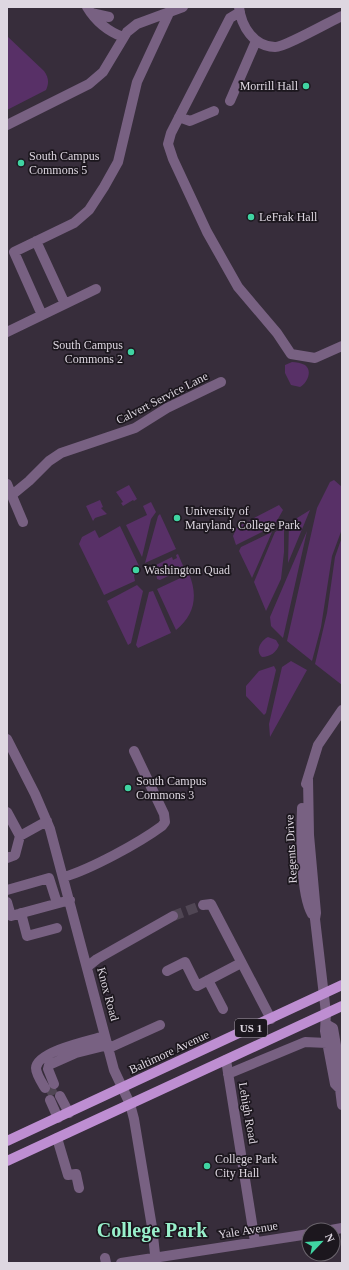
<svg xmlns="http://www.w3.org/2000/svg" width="349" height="1270" font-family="'Times New Roman',serif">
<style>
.green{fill:#583067}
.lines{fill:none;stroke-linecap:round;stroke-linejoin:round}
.minor-tunnel{stroke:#504654;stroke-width:10;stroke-dasharray:10 5;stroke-linecap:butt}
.minor{stroke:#786182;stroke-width:10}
.major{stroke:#be8ed2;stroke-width:10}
.poi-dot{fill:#40d4a2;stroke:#1c171e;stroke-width:1.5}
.labels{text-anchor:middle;stroke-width:3.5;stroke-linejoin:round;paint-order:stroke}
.shield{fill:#1c171e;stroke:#a49da6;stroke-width:1}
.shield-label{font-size:11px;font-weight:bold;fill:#ded7e1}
.poi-label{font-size:12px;fill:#ded7e1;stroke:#1c171e;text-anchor:start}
.street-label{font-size:12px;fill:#ded7e1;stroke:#1c171e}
.town-label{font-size:20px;font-weight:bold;fill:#98f0cb;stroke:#1c171e}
</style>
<rect width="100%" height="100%" fill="#372d3b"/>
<path class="green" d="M7,36L44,71C49,78 49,83 46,90L7,110Z
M292,362C296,362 301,363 305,365C313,371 307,383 300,387L291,385L285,373V365Z
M334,480L342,487V529L332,556L321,627L312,661L287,641L317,508L330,482Z
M129,485L137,499L134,501L133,500L123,506L121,503L123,502L116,492Z
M100,500L103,507L101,508L107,514L95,518L93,521L86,506Z
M151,502L156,512L151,519L142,557L126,525L147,515L143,506Z
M279,505L283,510L274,526L236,545L233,536L237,527Z
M310,510L288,563L289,523Z
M160,514L176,549L145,563L158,516Z
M120,526L139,566L134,576L135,581L104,595L79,544L82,537L95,530L99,538Z
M284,527V552L281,579L266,611L254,582L275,532Z
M307,531L283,638L271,626L270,617Z
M272,532L252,578L239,551L241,547Z
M342,537V685L315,664L327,613L335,557Z
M178,554L184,568L160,580L157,579L156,572L152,569L154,566L172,557L173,560L177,558L176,555Z
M189,574C198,595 195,615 176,630L157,589Z
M137,585L143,591L131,643L128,645L107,601Z
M153,591L171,633L138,648L136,645L149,592Z
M268,637L276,640L279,645C277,652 270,657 262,657C255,651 260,641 268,637Z
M291,661L307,670L270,737L269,724L282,667Z
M274,666L276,670L266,713L264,715L246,696V686L259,671Z"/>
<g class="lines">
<path class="minor-tunnel" d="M173,916L203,905
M49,1086L55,1098"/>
<path class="minor" d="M87,7C96,22 107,31 123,37
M239,7C241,26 254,47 275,47C283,48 331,21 342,16
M240,12L230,18L171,133L168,144L173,159L207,232L238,287L277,333L291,354L315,358L342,346
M91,13L109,17
M230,101L256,41
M179,117L190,121L214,111
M7,125L89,84L103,72L127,32L137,24L183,7
M36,241L65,304
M42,315L14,252L74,223L89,210L104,187L118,162L137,82L169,13
M7,332L96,289
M7,484L23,522
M12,495L29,481L49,461L61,453L135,428L167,408L221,382
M7,739L35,794L50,829L114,1070L130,1104L134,1119L152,1227L156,1263
M308,779L309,835L316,913L315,919L326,1013L325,1031L335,1084L340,1089
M306,784L318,745L342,710
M302,808C301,833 300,893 312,914
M7,812L20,836L15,855L7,858
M20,836L47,821
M64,877C91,869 139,843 162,826L165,822L164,814L134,751
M7,890L49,878L57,903
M7,902L11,916L70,900
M203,905L211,904L271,1019
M21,913L27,936L57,928
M87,967L97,959L173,916
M167,971L185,962L197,986L241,963
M208,980L223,1009
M326,1024L333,1028L342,1080
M109,1048L160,1025
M226,1060L255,1242
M228,1074L305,1042L327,1043
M54,1084L48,1069L49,1065L76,1053L108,1045
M342,1084L340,1089L342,1105
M45,1088C42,1083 36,1074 36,1068C37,1051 92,1040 105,1036
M60,1096L69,1113
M50,1100L58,1118
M57,1138L68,1175L76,1174L79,1188
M331,1230L342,1228
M105,1258L106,1263
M121,1263L309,1234"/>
<path class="major" d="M7,1141L342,985
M7,1161L342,1006"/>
</g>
<g class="poi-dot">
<circle cx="306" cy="86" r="4"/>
<circle cx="21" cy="163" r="4"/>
<circle cx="251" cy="217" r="4"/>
<circle cx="131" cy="352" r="4"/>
<circle cx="177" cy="518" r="4"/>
<circle cx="136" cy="570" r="4"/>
<circle cx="128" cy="788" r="4"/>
<circle cx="207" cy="1166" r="4"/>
</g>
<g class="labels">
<rect class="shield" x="235" y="1019" width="32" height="18" rx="3"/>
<g class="shield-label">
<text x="251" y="1032">US 1</text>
</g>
<g class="poi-label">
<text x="298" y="90" text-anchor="end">Morrill Hall</text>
<text x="29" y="160">South Campus<tspan x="29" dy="14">Commons 5</tspan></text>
<text x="259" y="221">LeFrak Hall</text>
<text x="123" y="349" text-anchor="end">South Campus<tspan x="123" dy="14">Commons 2</tspan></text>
<text x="185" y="515">University of<tspan x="185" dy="14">Maryland, College Park</tspan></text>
<text x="144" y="574">Washington Quad</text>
<text x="136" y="785">South Campus<tspan x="136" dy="14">Commons 3</tspan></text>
<text x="215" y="1163">College Park<tspan x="215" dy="14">City Hall</tspan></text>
</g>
<g class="street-label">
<text transform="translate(162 398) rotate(-27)" y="4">Calvert Service Lane</text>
<text transform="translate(291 849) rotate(-93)" y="4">Regents Drive</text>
<text transform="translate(108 994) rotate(75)" y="4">Knox Road</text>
<text transform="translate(169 1052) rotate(-25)" y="4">Baltimore Avenue</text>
<text transform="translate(248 1113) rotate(80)" y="4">Lehigh Road</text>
<text transform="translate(248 1230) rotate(-9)" y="4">Yale Avenue</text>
</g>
<g class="town-label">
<text x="152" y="1237">College Park</text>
</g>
</g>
<rect width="349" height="1270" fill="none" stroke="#ded7e1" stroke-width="16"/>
<g transform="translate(321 1242) rotate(65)"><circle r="19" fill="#1c171e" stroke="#6a646c"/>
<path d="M0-3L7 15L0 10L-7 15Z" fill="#40d4a2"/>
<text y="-6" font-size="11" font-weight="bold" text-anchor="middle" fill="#ded7e1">N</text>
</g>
</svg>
